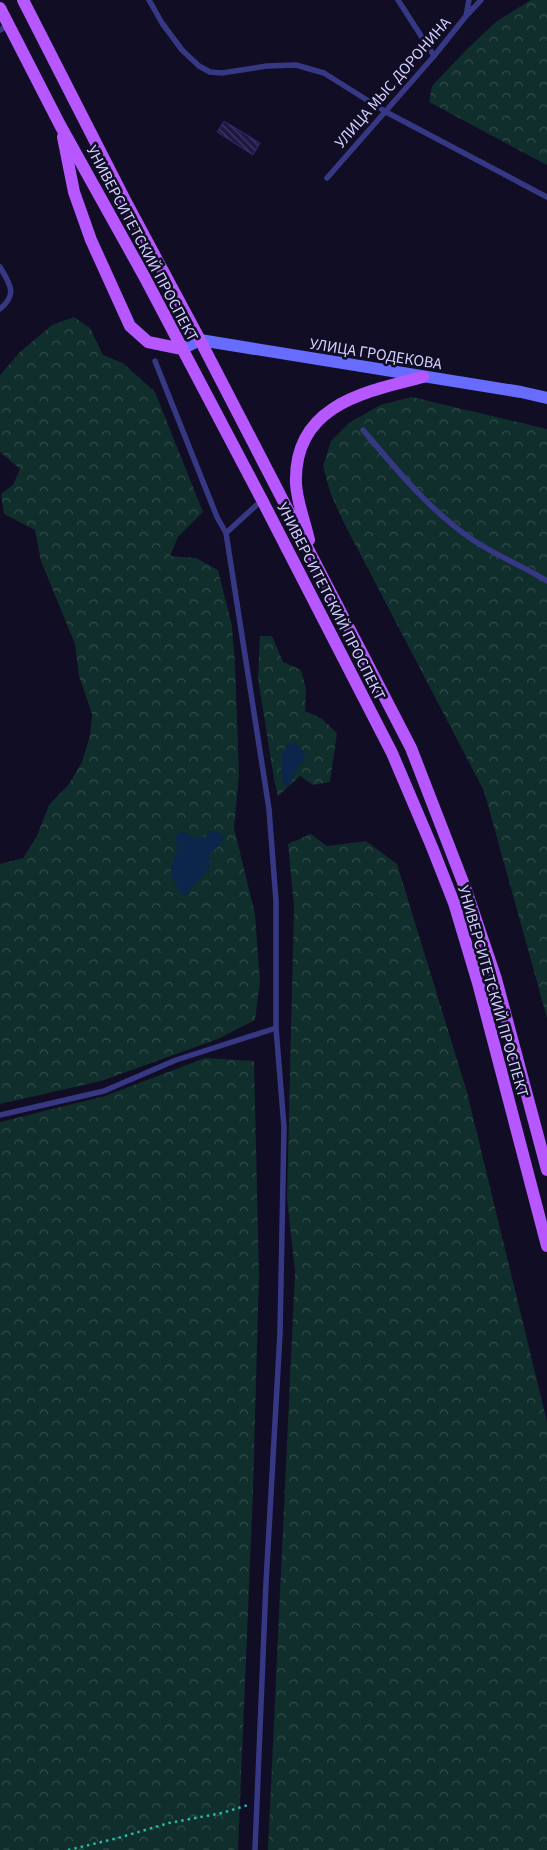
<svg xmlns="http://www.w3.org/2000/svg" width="547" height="1850" font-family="'Source Sans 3',sans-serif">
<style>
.forest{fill:url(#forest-crowns)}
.water{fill:#0b264a}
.building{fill:url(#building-back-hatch);stroke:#332972}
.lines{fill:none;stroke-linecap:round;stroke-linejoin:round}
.path{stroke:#29b9a8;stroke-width:2.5;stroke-dasharray:2.5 4;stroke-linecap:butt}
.lane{stroke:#363884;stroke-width:5.5}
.secondary{stroke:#676cff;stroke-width:12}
.primary{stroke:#b657ff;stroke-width:12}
.labels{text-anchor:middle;stroke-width:5;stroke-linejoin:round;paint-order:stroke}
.street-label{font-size:16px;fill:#d2d0ff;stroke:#100d24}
</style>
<defs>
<pattern id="forest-crowns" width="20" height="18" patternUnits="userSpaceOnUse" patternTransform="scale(1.25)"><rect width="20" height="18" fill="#102e2b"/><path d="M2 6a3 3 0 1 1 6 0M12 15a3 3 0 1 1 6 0" fill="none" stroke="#324b4b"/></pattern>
<pattern id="building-back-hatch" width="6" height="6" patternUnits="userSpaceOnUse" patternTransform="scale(1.25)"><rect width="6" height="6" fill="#1f1845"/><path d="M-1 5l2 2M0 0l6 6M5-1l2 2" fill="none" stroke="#3f3961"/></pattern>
</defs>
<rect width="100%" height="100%" fill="#100d24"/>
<path class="forest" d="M531,0H547V165L429,102L432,86L468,48L497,21Z
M74,317L90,328L103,355L123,363L155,392L203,512L178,537L170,556L196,558L218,570L232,626L235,664L239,775L234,828L255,914L260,982L255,1020L218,1039L101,1081L0,1104V864L23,858L36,838L49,805L69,784L82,762L90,736L92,714L79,676L75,644L41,561L35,530L4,514L1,494L13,485L20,469L0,452V375L20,352L52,325Z
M412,397L547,429V1018L484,791L343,521L330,492L323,466L331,441L349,423L380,405Z
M260,636H272L283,662L301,670L306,689L305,711L321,718L337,733L330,782L313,785L300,776L278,796L274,779L258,678Z
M311,834L327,846L366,841L397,864L467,1092L547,1422V1850H268L295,1272L287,1198L294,907L288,844Z
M205,1058L254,1061L259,1275L253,1491L238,1850H0V1122L105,1096Z"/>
<path class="water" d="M288,743H298L299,749L305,751C304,765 299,763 295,773C291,780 293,782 287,788C279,777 279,754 288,743Z
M182,831L195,838L205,837L209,832L216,831L225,837L216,849L209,854C212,869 206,873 195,883C191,887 190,892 185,896C178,892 179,891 176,884C175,881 172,879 172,877C167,864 182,857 175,837Z"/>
<path class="building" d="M224,121L260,143L253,155L217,132Z"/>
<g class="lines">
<path class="path" d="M68,1850L118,1838L169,1823L222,1813L248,1805"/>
<path class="lane" d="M149,0L162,23L182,50L199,66L210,72L222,73L267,66L296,65L324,73L386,112L547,197
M398,0L434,56
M466,16L481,0
M0,30L9,25
M327,178L434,56L466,16L469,0
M0,267C10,284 18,294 0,309
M155,361L217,517L226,533L269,809L276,901V1028L284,1127L280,1333L266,1583L255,1850
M363,430C396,469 430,511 473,540C497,556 523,566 547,581
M226,533L261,501
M0,1115L104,1091L176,1060L276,1028"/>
<path class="secondary" d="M182,349L200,340L521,392L547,398"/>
<path class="primary" d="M23,0L126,202L200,340L411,748L466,890L496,979L547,1170
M0,8L60,125L144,276L262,500L392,753L432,847L454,903L478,983L547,1246
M63,137L74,192L91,240L130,326L148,342L182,349
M309,540C305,522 297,502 296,484C293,406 363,392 423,377"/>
</g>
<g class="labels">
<g class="street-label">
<text transform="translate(392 82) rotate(-49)" y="6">УЛИЦА МЫС ДОРОНИНА</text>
<text transform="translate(143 243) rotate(62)" y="6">УНИВЕРСИТЕТСКИЙ ПРОСПЕКТ</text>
<text transform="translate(376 353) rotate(9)" y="6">УЛИЦА ГРОДЕКОВА</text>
<text transform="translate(332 601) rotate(63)" y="6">УНИВЕРСИТЕТСКИЙ ПРОСПЕКТ</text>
<text transform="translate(494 991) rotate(74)" y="6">УНИВЕРСИТЕТСКИЙ ПРОСПЕКТ</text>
</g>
</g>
</svg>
